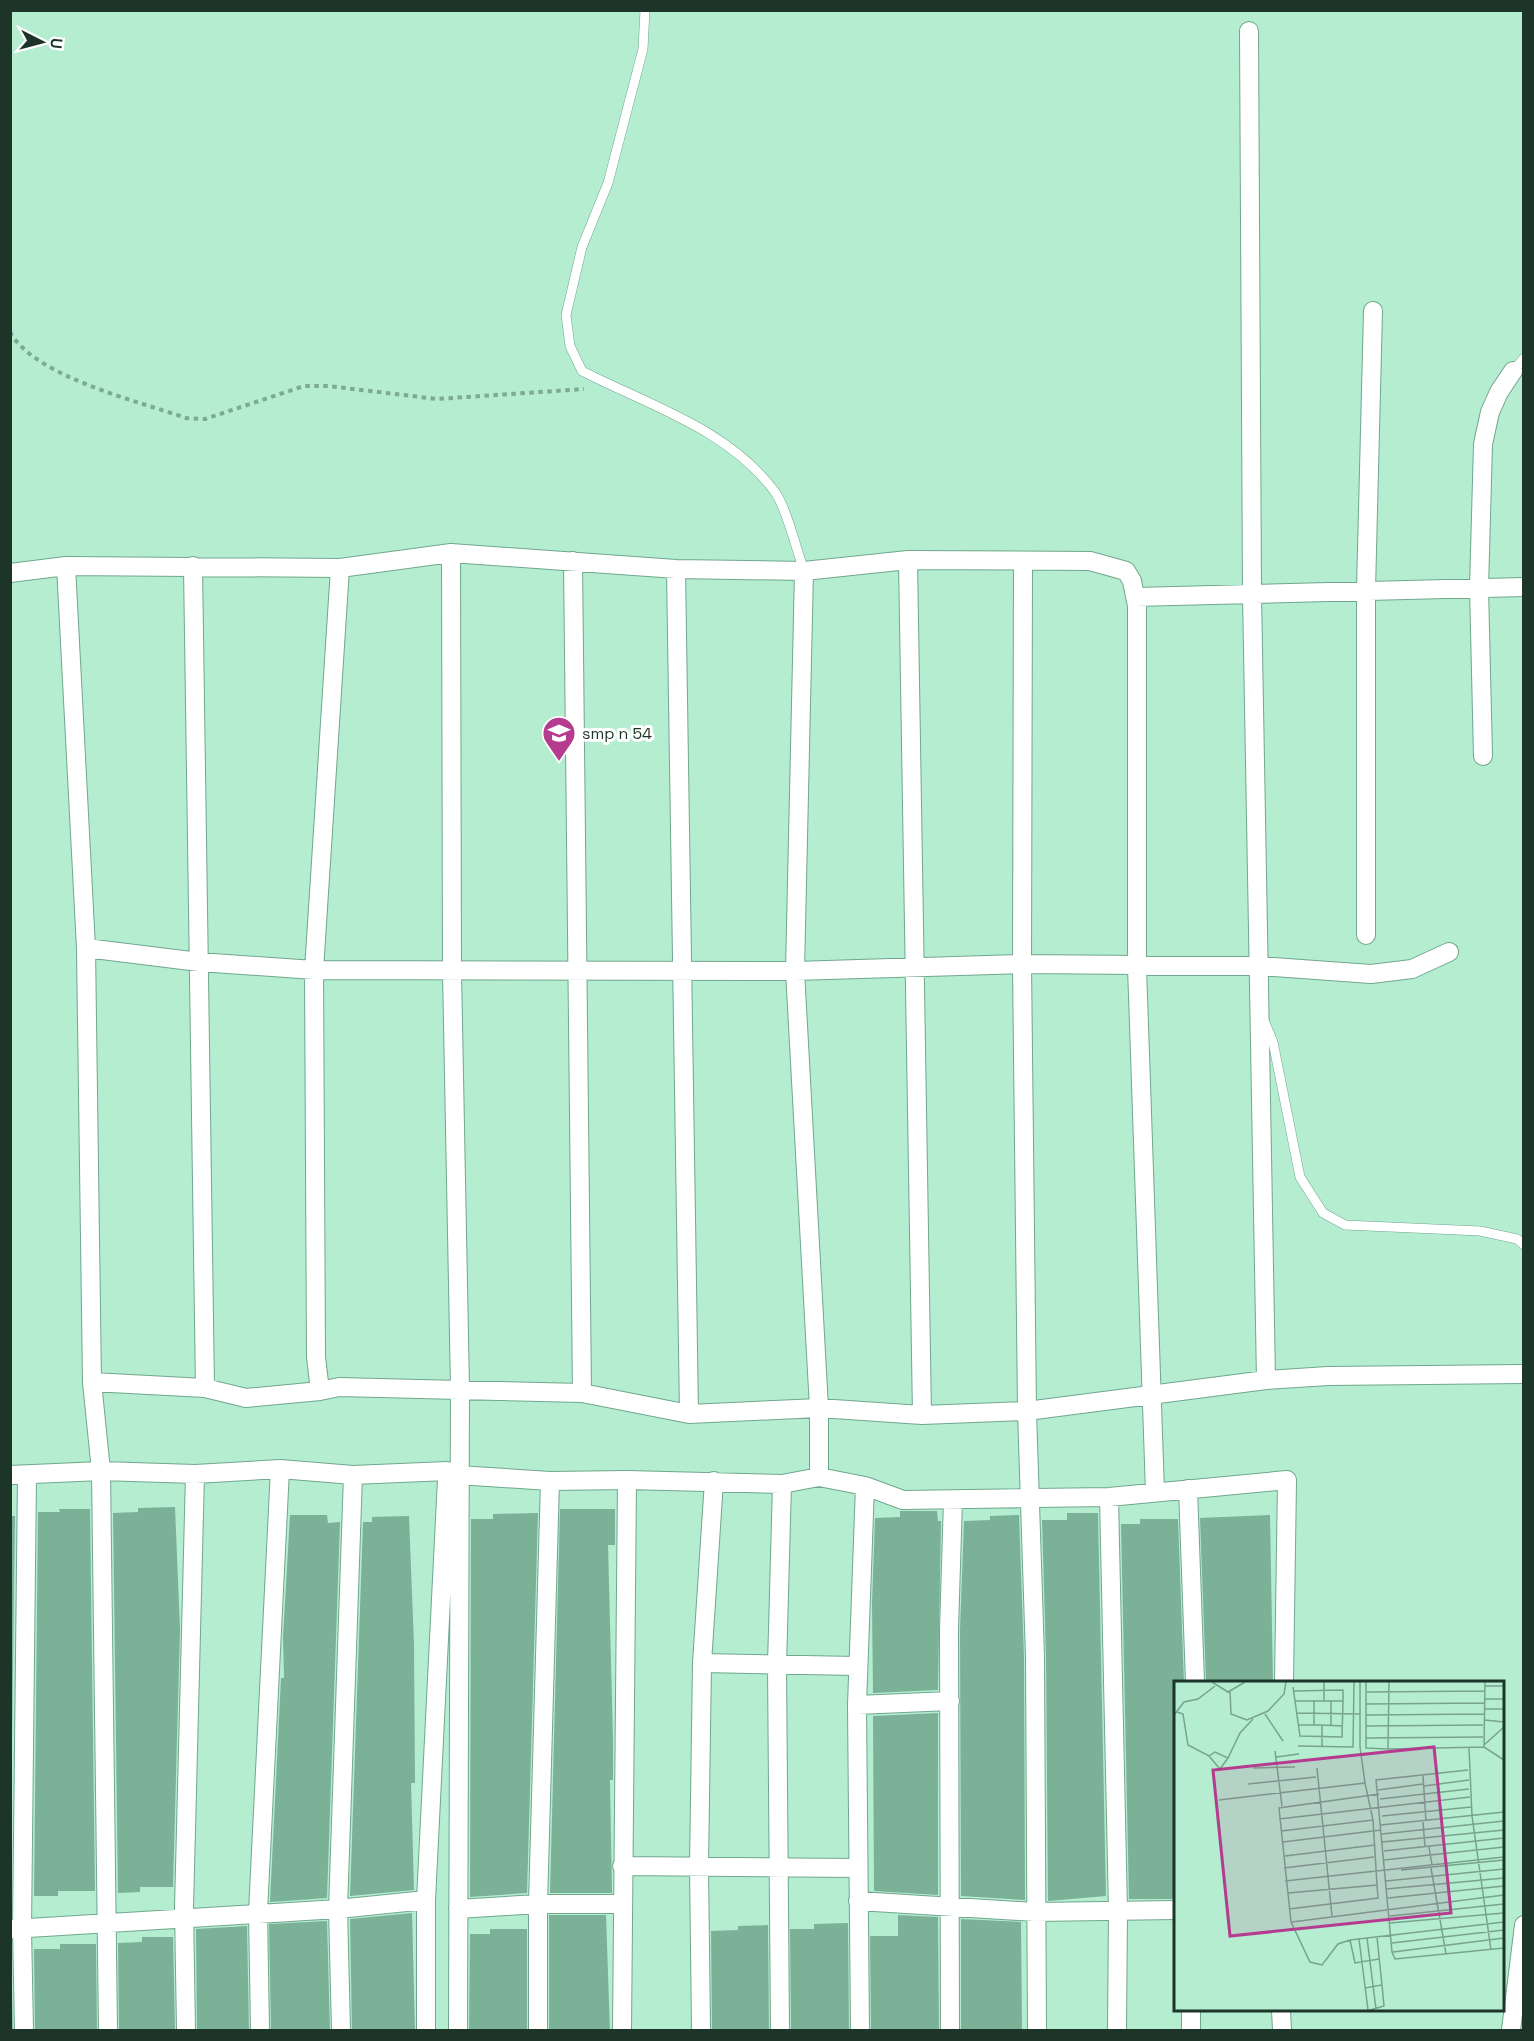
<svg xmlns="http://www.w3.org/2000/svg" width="1534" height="2041" font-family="'Space Grotesk',sans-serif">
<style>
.building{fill:#7bb197}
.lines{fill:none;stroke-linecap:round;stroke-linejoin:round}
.lane-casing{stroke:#71a78d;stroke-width:10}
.street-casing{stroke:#71a78d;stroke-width:20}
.path{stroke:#7daa94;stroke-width:4;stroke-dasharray:4.5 4.5;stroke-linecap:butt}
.lane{stroke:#fff;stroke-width:9}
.street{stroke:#fff;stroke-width:18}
.labels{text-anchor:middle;stroke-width:6;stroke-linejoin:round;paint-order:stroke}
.poi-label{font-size:16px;fill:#1d3429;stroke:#fff;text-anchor:start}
.inset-road{fill:none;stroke:#78a38d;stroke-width:1.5}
.view{fill:#b53b8e;fill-opacity:0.15;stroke:#b53b8e;stroke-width:3}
.inset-edge{fill:none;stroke:#1d3429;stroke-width:3}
</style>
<rect width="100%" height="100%" fill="#b4edd0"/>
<path class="building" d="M175,1507L180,1629L173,1887H140V1892L118,1893L113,1513L138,1512V1508Z
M59,1509H90L95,1891H58V1896H34L38,1512H60Z
M560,1509H615V1545H608L613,1740V1780H610L612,1893H550Z
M900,1511H937L938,1521H941L938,1690L873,1693L872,1604L875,1518L900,1517Z
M538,1513L527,1893L470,1897L471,1519H493V1514Z
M1067,1513H1098L1106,1896L1048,1901L1046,1657L1042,1520H1067Z
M290,1515H327L328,1523L340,1522L327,1898L270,1902L281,1678H284L283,1637Z
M1019,1515L1024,1657L1025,1900L961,1896L960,1630L964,1521L990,1520V1516Z
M1270,1515L1273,1683H1206L1200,1518Z
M10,1516H15L10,1897Z
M409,1516L414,1645L415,1783H411L414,1890L350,1896L363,1522H372V1517Z
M1140,1519H1178L1184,1683H1176V1899H1129L1121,1524H1140Z
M938,1713V1895L874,1891L873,1716Z
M412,1913L415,2031H352L350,1919Z
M549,1915H606L610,2031H549Z
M898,1915L938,1917L939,2031H871L870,1936H898Z
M961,1919L1021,1922L1022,2031H961Z
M327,1921L330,2031H271L269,1924Z
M848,1923L849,2031H791L790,1929H814V1924Z
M768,1925L769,2031H712L711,1931L738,1930V1926Z
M247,1926L249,2031H197L196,1929Z
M490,1929H527V2031H469L470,1934H490Z
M142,1937H173L175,2031H119L118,1943L142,1942Z
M60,1944H96L97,2031H35L34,1949H60Z
M10,1950H11L13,2031H10Z"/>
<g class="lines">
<defs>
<path id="lane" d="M645,10L643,49L608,183L582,247L566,315L570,346L582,371C648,405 729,429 775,492C786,507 797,551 804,571
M1513,371L1524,358
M1265,1023L1273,1042L1300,1177L1323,1213L1345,1225L1480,1231L1517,1239L1524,1245"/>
<path id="street" d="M1249,31L1252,593L1266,1380L1328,1376L1524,1374
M451,553L452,971L460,1389L458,2030
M908,560L922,1415
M573,561L582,1393
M1023,562L1022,964L1027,1411L1035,1657L1037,2030
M66,566L86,948L92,1382L101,1471L108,2030
M193,566L205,1388L246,1398L320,1391
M340,568L314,970L316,1357L320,1391L339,1387L582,1393L689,1414L819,1408L922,1415L1027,1411L1266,1380
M676,569L689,1414
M804,571L795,971L819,1408V1477
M10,573L66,566L340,568L451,553L676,569L804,571L908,560L1090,561L1126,571L1132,581L1137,606V967L1155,1492
M1135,597L1524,587
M1483,756L1479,588L1483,444L1490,412L1499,392L1513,371
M1366,935V590L1373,311
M86,948L199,962L314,970L795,971L1022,964L1258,966L1371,974L1412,969L1449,952
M92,1382L205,1388
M10,1475L101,1471L195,1474L280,1469L353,1475L447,1471L458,1475L550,1481L627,1480L782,1484L819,1477L865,1486L903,1500L1109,1497L1287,1480L1284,1682
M1188,1489L1195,1682
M1109,1497L1118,1910L1117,2030
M702,1663L857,1666
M857,1705L950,1701
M622,1866L858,1868
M858,1901L1035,1912L1176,1910
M458,1909L538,1904H622
M12,1929L338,1909L426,1900
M1191,2010V2030
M1281,2010L1282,2030
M24,2030L22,1929L27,1475
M186,2030L184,1908L195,1474
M260,2030L258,1912L280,1469
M341,2030L338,1909L353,1475
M426,2030V1900L447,1479
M538,2030V1904L550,1481
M622,2030L627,1480
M701,2030L699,1866L702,1663L714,1481
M780,2030L777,1665L782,1484
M860,2030L857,1705L865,1486
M950,2030L949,1630L953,1500
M1511,2030L1524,1925"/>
</defs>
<use href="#lane" class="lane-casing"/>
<use href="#street" class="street-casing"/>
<path class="path" d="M10,332C35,377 138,401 186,418L205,419L304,386H328L437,399L584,389"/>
<use href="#lane" class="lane"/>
<use href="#street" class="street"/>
</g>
<defs>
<symbol id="school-pin" viewBox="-11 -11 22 30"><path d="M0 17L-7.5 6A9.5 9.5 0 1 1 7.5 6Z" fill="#b53b8e" stroke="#fff"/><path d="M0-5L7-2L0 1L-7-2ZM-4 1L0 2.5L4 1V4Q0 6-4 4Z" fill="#fff"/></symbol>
</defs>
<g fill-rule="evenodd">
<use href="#school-pin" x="540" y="714" width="38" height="52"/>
</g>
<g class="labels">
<g class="poi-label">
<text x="582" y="739">smp n 54</text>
</g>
</g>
<g transform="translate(1174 1681)">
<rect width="330" height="330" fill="#b4edd0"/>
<path class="inset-road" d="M38,1L54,11L71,1M150,1V20M192,1V45L309,44M215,1L214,68L310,66L330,79M311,5H330M119,6L126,55L168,56L169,20H121M56,10L57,33L73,39L94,30L110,13L112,1M120,10L169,9V20M193,11L311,10M311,18H330M157,20V45M192,23L310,22M311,28H330M3,31L9,33L14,64L35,75L41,71L54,77L66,52L79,38M123,32L186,33M91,33L109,60M0,34L10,21L24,18L41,5M192,34L310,33M310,39L330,41M124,44H148M140,44V20M192,45V67L213,68M192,57L309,56M310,64L330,46M124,65L179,66L180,1M148,66V44L168,45M310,66L311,1M295,67L298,135L317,269M101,70L108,125M35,75L46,88L54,77M102,76L125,73M79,87L121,86M143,87L158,235M294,89L202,99L218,271L221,278L330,267M249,95L252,140M74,103L142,96M250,105L295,99M0,106V149M204,109L249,103M205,113L105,127L117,241L136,281L148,284L164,263L176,259L330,241M206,118L295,108M45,119L191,102L186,66V1M208,135L297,126M105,138L296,116M249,141L251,166M207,144L330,131M107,150L199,139M208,153L330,140M109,161L207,149M208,161L330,149M255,166L258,184M210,170L330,157M111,175L201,164M210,179L330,166M110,187L200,176M257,187L272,273M227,189L330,179M111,200L330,176M212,200L330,188M212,208L330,197M114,212L203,204L199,139L191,102M214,217L330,205M115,228L204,217L203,204M216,235L330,223M118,241L330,214M216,242L330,232M193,257L202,328M185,258L194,329M176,259L181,282L205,278M218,262L330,249M219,271L330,257M191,307L208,304L203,256M196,329L210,325L208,304"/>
<path class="view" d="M260,66L277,232L56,255L39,89Z"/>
<rect width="330" height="330" class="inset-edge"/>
</g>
<rect width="1534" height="2041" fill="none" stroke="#1d3429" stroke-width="24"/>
<g transform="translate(42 42) rotate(96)" stroke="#ffffff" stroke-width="4.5" paint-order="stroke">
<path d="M0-4.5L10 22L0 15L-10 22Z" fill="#1d3429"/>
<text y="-9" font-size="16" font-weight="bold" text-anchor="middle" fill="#1d3429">U</text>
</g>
</svg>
